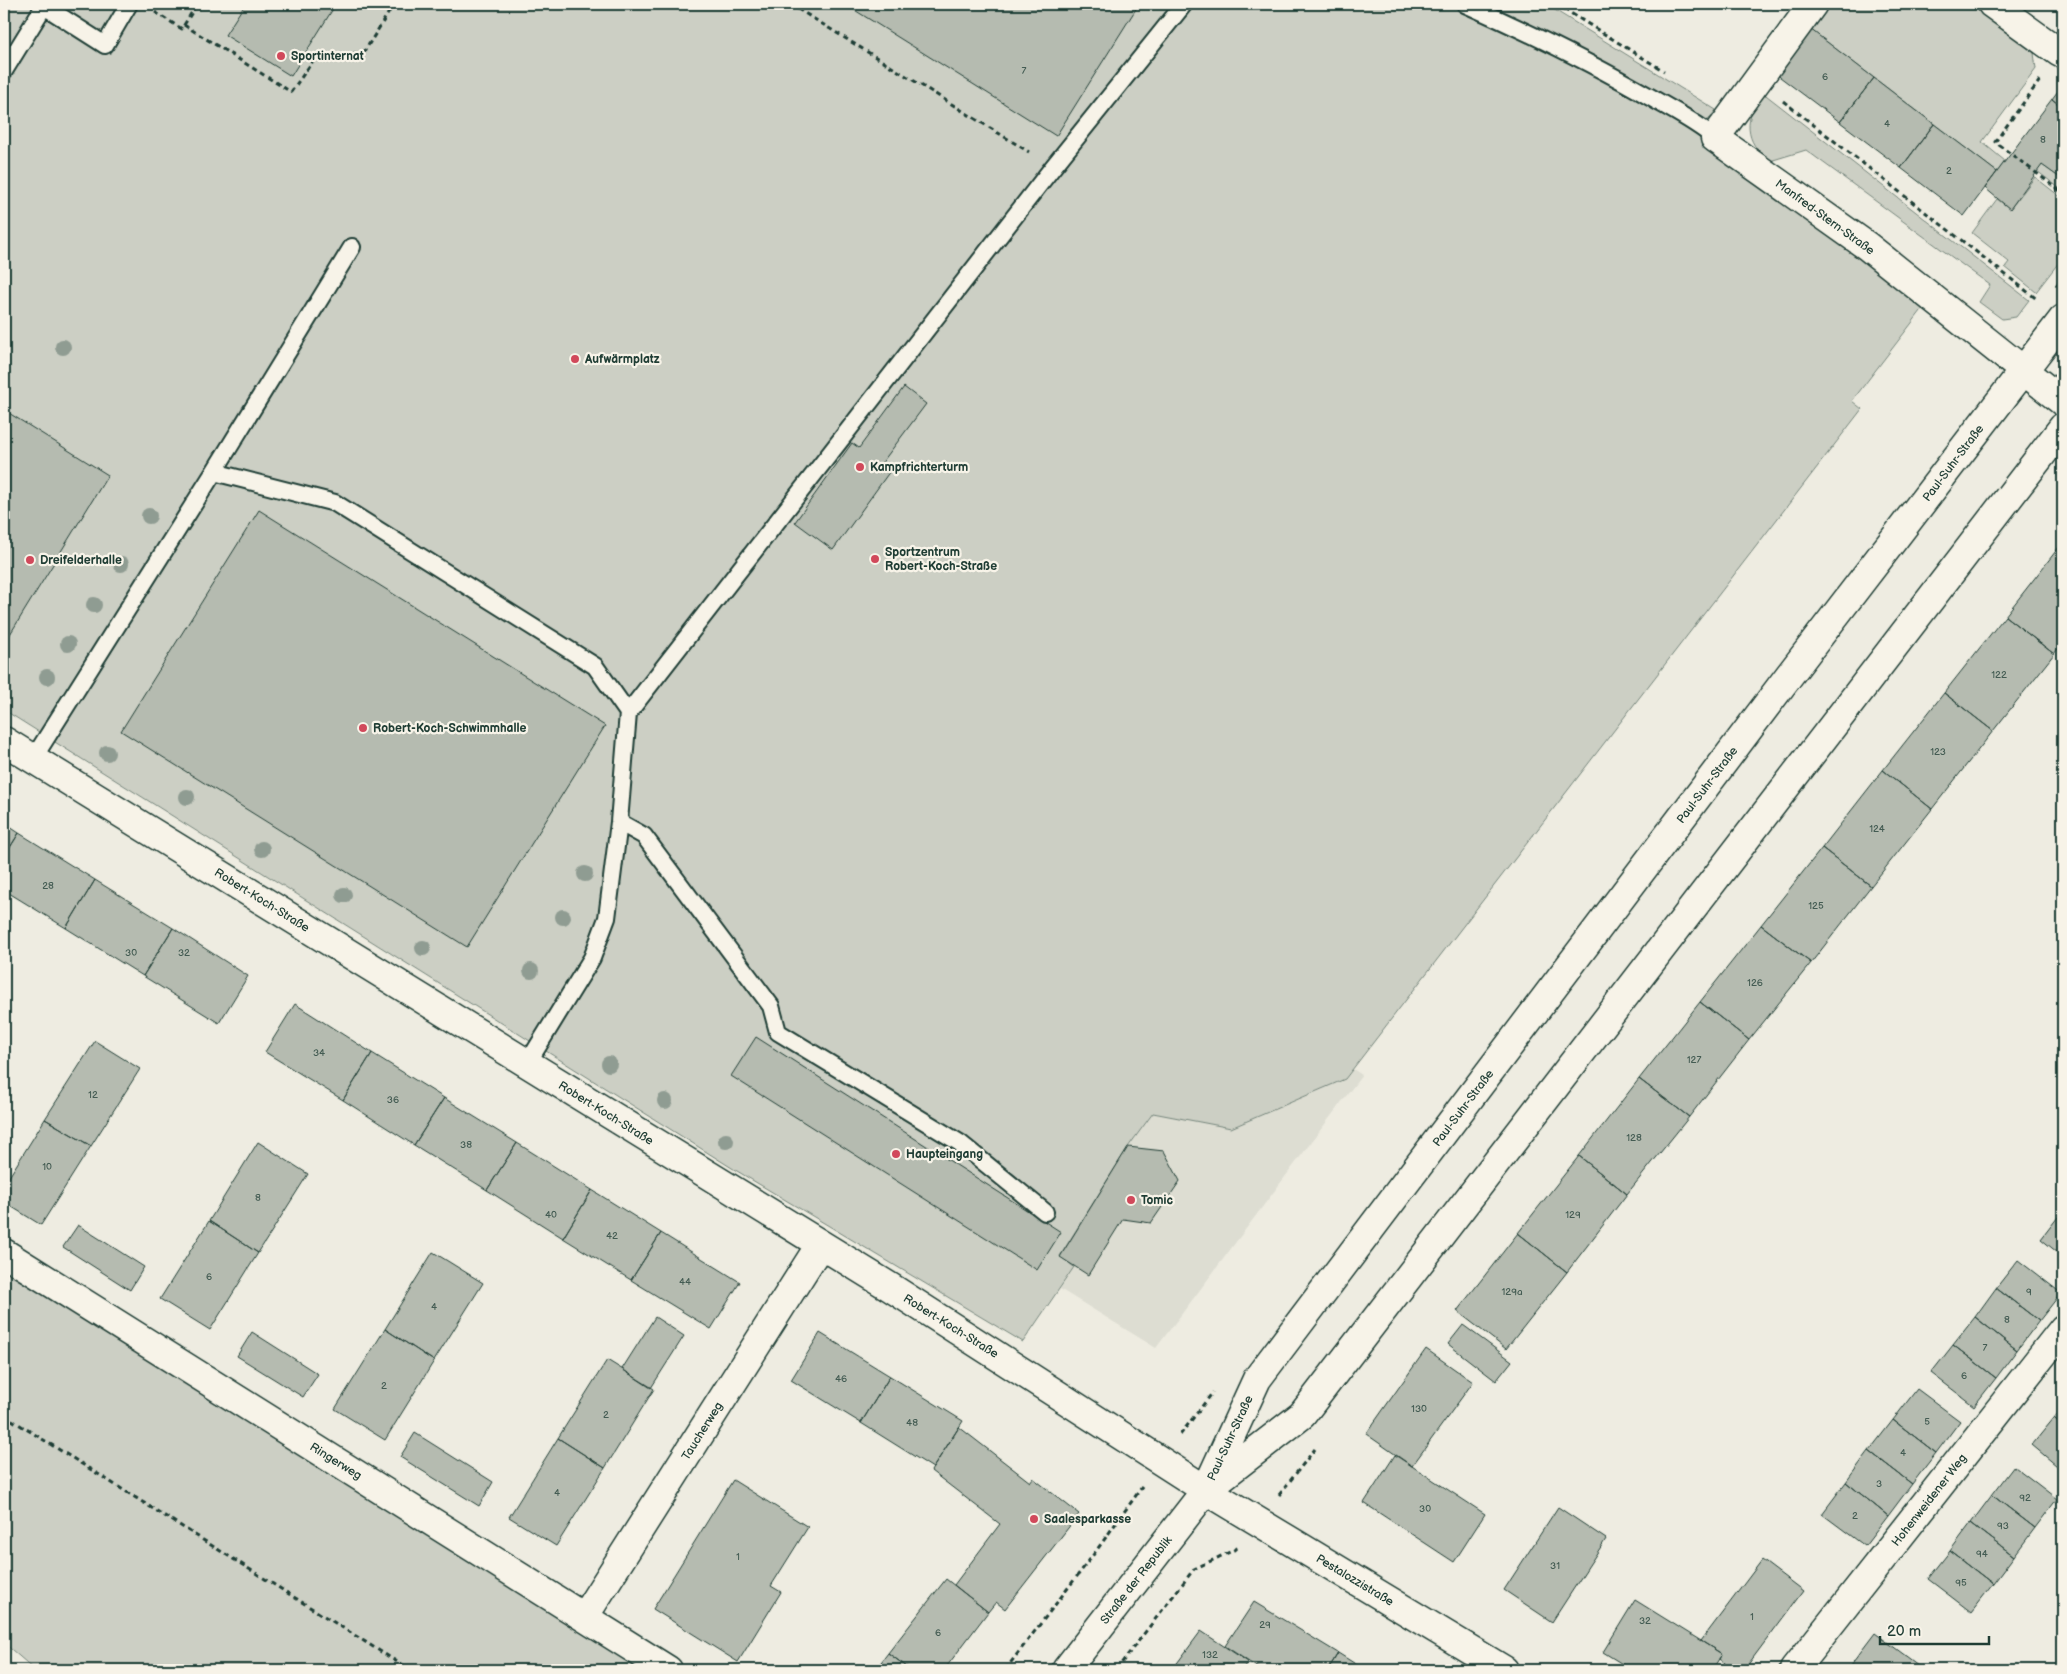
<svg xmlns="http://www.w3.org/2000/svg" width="2067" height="1674" font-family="'Balsamiq Sans',sans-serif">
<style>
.built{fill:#ddddd2}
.green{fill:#cccfc4;stroke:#76867c}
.building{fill:#b5bbb0;stroke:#1f3d34}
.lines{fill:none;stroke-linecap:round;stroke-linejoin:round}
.lane-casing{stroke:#1f3d34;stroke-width:20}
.street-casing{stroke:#1f3d34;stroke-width:31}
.secondary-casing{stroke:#1f3d34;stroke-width:31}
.path{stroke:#1f3d34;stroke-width:3;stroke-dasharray:5 4;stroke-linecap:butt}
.lane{stroke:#f7f3e8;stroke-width:16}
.street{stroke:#f7f3e8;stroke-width:28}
.secondary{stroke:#f7f3e8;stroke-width:28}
.tree{fill:#8f9c92}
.poi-dot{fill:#d1495b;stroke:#f7f3e8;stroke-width:2}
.labels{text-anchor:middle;stroke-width:4.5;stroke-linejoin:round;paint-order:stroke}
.number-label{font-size:10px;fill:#445c53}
.poi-label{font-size:12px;font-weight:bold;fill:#1f3d34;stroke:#f7f3e8;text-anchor:start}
.street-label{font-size:12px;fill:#1f3d34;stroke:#f7f3e8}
</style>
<rect width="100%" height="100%" fill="#eeece1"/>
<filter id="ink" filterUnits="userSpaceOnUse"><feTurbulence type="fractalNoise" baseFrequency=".02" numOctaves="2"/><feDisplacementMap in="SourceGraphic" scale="10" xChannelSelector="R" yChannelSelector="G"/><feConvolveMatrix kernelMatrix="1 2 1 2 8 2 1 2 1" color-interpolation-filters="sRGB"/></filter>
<g filter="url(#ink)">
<path class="built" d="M1353,1069L1362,1075L1156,1348L1060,1289L1073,1267L1060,1257L1128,1147L1153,1113L1231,1128L1345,1079Z"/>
<path class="green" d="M4,4H1545L1716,110L1703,127L1931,298L1852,401L1862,409L1345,1079L1231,1128L1153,1113L1128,1147L1060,1256L1074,1267L1023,1342L732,1168L4,710Z
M1829,4H1975L2033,45L2036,69L1982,142L2005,161L1997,172L1810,29Z
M1762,92L2029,300L2016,317L2002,319L1979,302L1990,285L1806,150L1770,161C1743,142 1744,118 1762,92Z
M2042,165L2063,180V191L2037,171Z
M2035,177L2063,199V257L2036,292L2005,267L2009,262L1972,233L1997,199L2010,209Z
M4,1261L668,1670H35L4,1643Z"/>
<path class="building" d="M245,4H336L291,76L225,35Z
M845,4H1139L1056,136Z
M1810,29L1874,78L1840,122L1776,74Z
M1874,78L1934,124L1901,168L1840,122Z
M2063,84V108L2052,99Z
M2052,99L2063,108V180L2042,165L2010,209L1985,188Z
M1934,124L1997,172L1964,216L1901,168Z
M904,387L926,404L881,464L890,471L833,550L795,522L852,443L859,448Z
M4,410L108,475L4,644Z
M259,510L605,726L467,947L121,731Z
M2063,542V642L2054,654L2005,616Z
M2005,616L2054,654L1993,731L1944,693Z
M1944,693L1993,731L1932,809L1883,770Z
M1883,770L1932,809L1871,886L1822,848Z
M4,823L19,833L4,857Z
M19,833L95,880L66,928L4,890V857Z
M1822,848L1871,886L1811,963L1761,925Z
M95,880L173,928L143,976L66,928Z
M1761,925L1811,963L1749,1040L1700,1002Z
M173,928L248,976L219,1023L143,976Z
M1700,1002L1749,1040L1689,1117L1639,1079Z
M295,1004L372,1053L343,1100L265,1052Z
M756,1037L1061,1232L1037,1270L731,1076Z
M95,1041L140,1069L91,1146L45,1119Z
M372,1053L444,1098L414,1145L343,1100Z
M1639,1079L1689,1117L1627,1194L1579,1156Z
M444,1098L517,1143L487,1190L414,1145Z
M45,1119L91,1146L41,1225L4,1202V1185Z
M258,1142L308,1174L258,1253L209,1221Z
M517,1143L592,1190L563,1238L487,1190Z
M1128,1147L1164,1151L1180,1181L1151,1223L1123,1219L1088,1275L1060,1257Z
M1579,1156L1627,1194L1567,1272L1518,1233Z
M592,1190L661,1233L631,1280L563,1238Z
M2061,1213L2063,1215V1257L2041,1239Z
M209,1221L258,1253L210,1330L160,1299Z
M78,1225L144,1267L130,1290L63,1247Z
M661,1233L740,1282L711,1329L631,1280Z
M1518,1233L1567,1272L1506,1349L1457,1311Z
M433,1252L483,1283L434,1361L385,1329Z
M2018,1260L2061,1293L2039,1321L1996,1288Z
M1996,1288L2039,1321L2017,1350L1975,1317Z
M655,1317L684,1336L651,1388L622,1369Z
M1975,1317L2017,1350L1996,1378L1953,1345Z
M1463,1325L1512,1361L1496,1381L1448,1344Z
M385,1329L434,1361L385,1440L335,1409Z
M252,1332L318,1374L303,1397L237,1356Z
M820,1333L890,1376L861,1423L791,1380Z
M1953,1345L1996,1378L1974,1406L1931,1373Z
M1426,1349L1473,1382L1412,1466L1366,1434Z
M607,1360L654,1389L605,1468L558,1438Z
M890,1376L963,1421L933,1468L861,1423Z
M1917,1389L1960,1421L1936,1453L1893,1420Z
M2063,1407V1426L2054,1418Z
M2054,1418L2063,1426V1471L2032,1445Z
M1893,1420L1936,1453L1912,1484L1869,1451Z
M959,1427L1030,1482L1033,1478L1079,1514L1005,1609L996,1602L988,1612L954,1585L1000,1524L931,1471Z
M415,1433L493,1482L479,1506L400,1457Z
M558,1438L605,1468L556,1546L509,1517Z
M1869,1451L1912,1484L1888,1516L1846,1482Z
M1395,1455L1485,1514L1454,1562L1364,1503Z
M2014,1466L2057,1499L2035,1528L1992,1495Z
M733,1480L808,1527L771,1586L781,1592L738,1662L653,1609Z
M1846,1482L1888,1516L1865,1546L1822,1514Z
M1992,1495L2035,1528L2014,1556L1971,1523Z
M1558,1507L1606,1539L1552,1622L1504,1590Z
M1971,1523L2014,1556L1993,1584L1950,1551Z
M1950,1551L1993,1584L1971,1612L1928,1579Z
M1762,1560L1803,1591L1744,1670H1733L1719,1659L1722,1654L1701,1641Z
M946,1579L988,1612L944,1670H911L888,1653Z
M1635,1600L1722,1654L1712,1670H1632L1603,1652Z
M1254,1602L1338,1653L1328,1670H1261L1225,1646Z
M1201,1631L1248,1662L1241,1670H1172Z
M1875,1633L1922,1668L1920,1670H1847Z
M888,1653L911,1670H875Z
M1338,1653L1365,1670H1328Z"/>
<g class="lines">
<defs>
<path id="lane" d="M1465,4C1528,32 1590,62 1650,97C1672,110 1695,121 1715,138
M4,71L44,6L105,45L129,4
M214,472L335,503L595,666L628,713
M33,759L214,472L352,247
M619,822L644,836L771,1006L778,1032L960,1143L1045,1212
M527,1064L592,958L607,918L619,822L628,713L1053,167L1184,4"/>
<path id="street" d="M1813,4L1715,138L1867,246L2063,402
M1992,4L2060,53L2063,49
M4,1253L668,1670
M584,1617L820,1245
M1794,1670L2063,1329"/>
<path id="secondary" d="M4,741L890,1287L1206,1490L1504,1670
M1209,1487L1302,1415L2063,427
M1066,1670L1206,1490L1257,1379L1788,677L2063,319"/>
</defs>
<use href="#lane" class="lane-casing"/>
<use href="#street" class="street-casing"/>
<use href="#secondary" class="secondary-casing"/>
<path class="path" d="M790,4L1029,152
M1556,4L1664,71
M155,12L182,29L184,25L291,92L315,58L364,52L394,4
M184,25L197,4
M2040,80L1995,142L2063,193
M1783,101L2038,300
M2056,286L2063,277
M4,1415L410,1670
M1180,1435L1213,1392
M1279,1495L1315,1449
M4,1666L9,1670
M1005,1670L1091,1558L1142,1487
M1116,1670L1194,1569L1234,1550L1237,1547"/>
<use href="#lane" class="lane"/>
<use href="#street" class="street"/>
<use href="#secondary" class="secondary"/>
</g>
<g class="tree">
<circle cx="63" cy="347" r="8"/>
<circle cx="149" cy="516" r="8"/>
<circle cx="121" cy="564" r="8"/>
<circle cx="94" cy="605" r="8"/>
<circle cx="68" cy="644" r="8"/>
<circle cx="47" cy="677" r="8"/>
<circle cx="107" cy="753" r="8"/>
<circle cx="187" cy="797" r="8"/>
<circle cx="262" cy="849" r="8"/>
<circle cx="585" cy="874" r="8"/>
<circle cx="344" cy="895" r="8"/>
<circle cx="563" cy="917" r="8"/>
<circle cx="423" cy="948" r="8"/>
<circle cx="531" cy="971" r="8"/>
<circle cx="609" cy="1064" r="8"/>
<circle cx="665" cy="1101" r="8"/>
<circle cx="726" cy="1141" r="8"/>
</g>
</g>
<g class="poi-dot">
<circle cx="281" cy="56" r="5"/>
<circle cx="575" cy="359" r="5"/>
<circle cx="860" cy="467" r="5"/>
<circle cx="875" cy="559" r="5"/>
<circle cx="30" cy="560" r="5"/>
<circle cx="363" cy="728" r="5"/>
<circle cx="896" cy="1154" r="5"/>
<circle cx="1131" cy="1200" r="5"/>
<circle cx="1034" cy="1519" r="5"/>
</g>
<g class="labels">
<g class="number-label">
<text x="1024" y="74">7</text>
<text x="1825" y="80">6</text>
<text x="1887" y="127">4</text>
<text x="2043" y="143">8</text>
<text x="1949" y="174">2</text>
<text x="1999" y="678">122</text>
<text x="1938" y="755">123</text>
<text x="1877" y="832">124</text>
<text x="48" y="889">28</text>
<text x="1816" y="909">125</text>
<text x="131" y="956">30</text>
<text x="184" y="956">32</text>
<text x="1755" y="986">126</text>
<text x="319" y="1056">34</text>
<text x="1694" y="1063">127</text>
<text x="93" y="1098">12</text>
<text x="393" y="1103">36</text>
<text x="1634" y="1141">128</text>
<text x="466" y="1148">38</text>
<text x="47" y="1170">10</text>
<text x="258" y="1201">8</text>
<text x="551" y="1218">40</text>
<text x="1573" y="1218">129</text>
<text x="612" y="1239">42</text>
<text x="209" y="1280">6</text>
<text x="685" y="1285">44</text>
<text x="1512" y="1295">129a</text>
<text x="2029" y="1295">9</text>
<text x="434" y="1310">4</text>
<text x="2007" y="1323">8</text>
<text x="1985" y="1351">7</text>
<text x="1964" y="1379">6</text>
<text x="841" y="1382">46</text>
<text x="384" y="1389">2</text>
<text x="1419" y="1412">130</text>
<text x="606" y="1418">2</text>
<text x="1927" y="1425">5</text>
<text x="912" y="1426">48</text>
<text x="1903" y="1456">4</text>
<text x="1879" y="1487">3</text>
<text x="557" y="1496">4</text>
<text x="2025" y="1501">92</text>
<text x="1425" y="1512">30</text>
<text x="1855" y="1519">2</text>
<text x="2003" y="1529">93</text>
<text x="1982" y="1557">94</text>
<text x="738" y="1560">1</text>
<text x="1555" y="1569">31</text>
<text x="1961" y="1586">95</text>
<text x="1752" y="1620">1</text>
<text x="1645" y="1624">32</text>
<text x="1265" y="1628">29</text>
<text x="938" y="1636">6</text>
<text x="1210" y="1658">132</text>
</g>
<g class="poi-label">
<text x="291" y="60">Sportinternat</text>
<text x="585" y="363">Aufwärmplatz</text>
<text x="870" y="471">Kampfrichterturm</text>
<text x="885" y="556">Sportzentrum<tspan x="885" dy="14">Robert-Koch-Straße</tspan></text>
<text x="40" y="564">Dreifelderhalle</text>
<text x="373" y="732">Robert-Koch-Schwimmhalle</text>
<text x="906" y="1158">Haupteingang</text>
<text x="1141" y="1204">Tomic</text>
<text x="1044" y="1523">Saalesparkasse</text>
</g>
<g class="street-label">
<text transform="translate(1825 217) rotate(36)" y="4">Manfred-Stern-Straße</text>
<text transform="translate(1953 463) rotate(-53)" y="4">Paul-Suhr-Straße</text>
<text transform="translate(1707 785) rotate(-53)" y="4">Paul-Suhr-Straße</text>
<text transform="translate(262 900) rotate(32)" y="4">Robert-Koch-Straße</text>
<text transform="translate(1463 1108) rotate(-53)" y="4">Paul-Suhr-Straße</text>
<text transform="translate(606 1113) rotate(32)" y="4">Robert-Koch-Straße</text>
<text transform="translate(951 1326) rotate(32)" y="4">Robert-Koch-Straße</text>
<text transform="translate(702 1431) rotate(-58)" y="4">Taucherweg</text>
<text transform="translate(1230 1438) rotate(-65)" y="4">Paul-Suhr-Straße</text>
<text transform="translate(336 1461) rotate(32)" y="4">Ringerweg</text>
<text transform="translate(1929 1500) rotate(-52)" y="4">Hohenweidener Weg</text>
<text transform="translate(1136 1580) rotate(-52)" y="4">Straße der Republik</text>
<text transform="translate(1355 1580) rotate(31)" y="4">Pestalozzistraße</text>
</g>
</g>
<rect width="2067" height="1674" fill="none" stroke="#f7f3e8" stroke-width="20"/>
<rect x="10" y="10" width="2047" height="1654" fill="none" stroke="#1f3d34" stroke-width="2" filter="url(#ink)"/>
<path d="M1880 1636v8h109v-8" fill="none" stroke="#1f3d34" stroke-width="2.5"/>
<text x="1887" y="1636" font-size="15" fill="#1f3d34" stroke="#f7f3e8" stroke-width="4" paint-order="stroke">20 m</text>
</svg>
